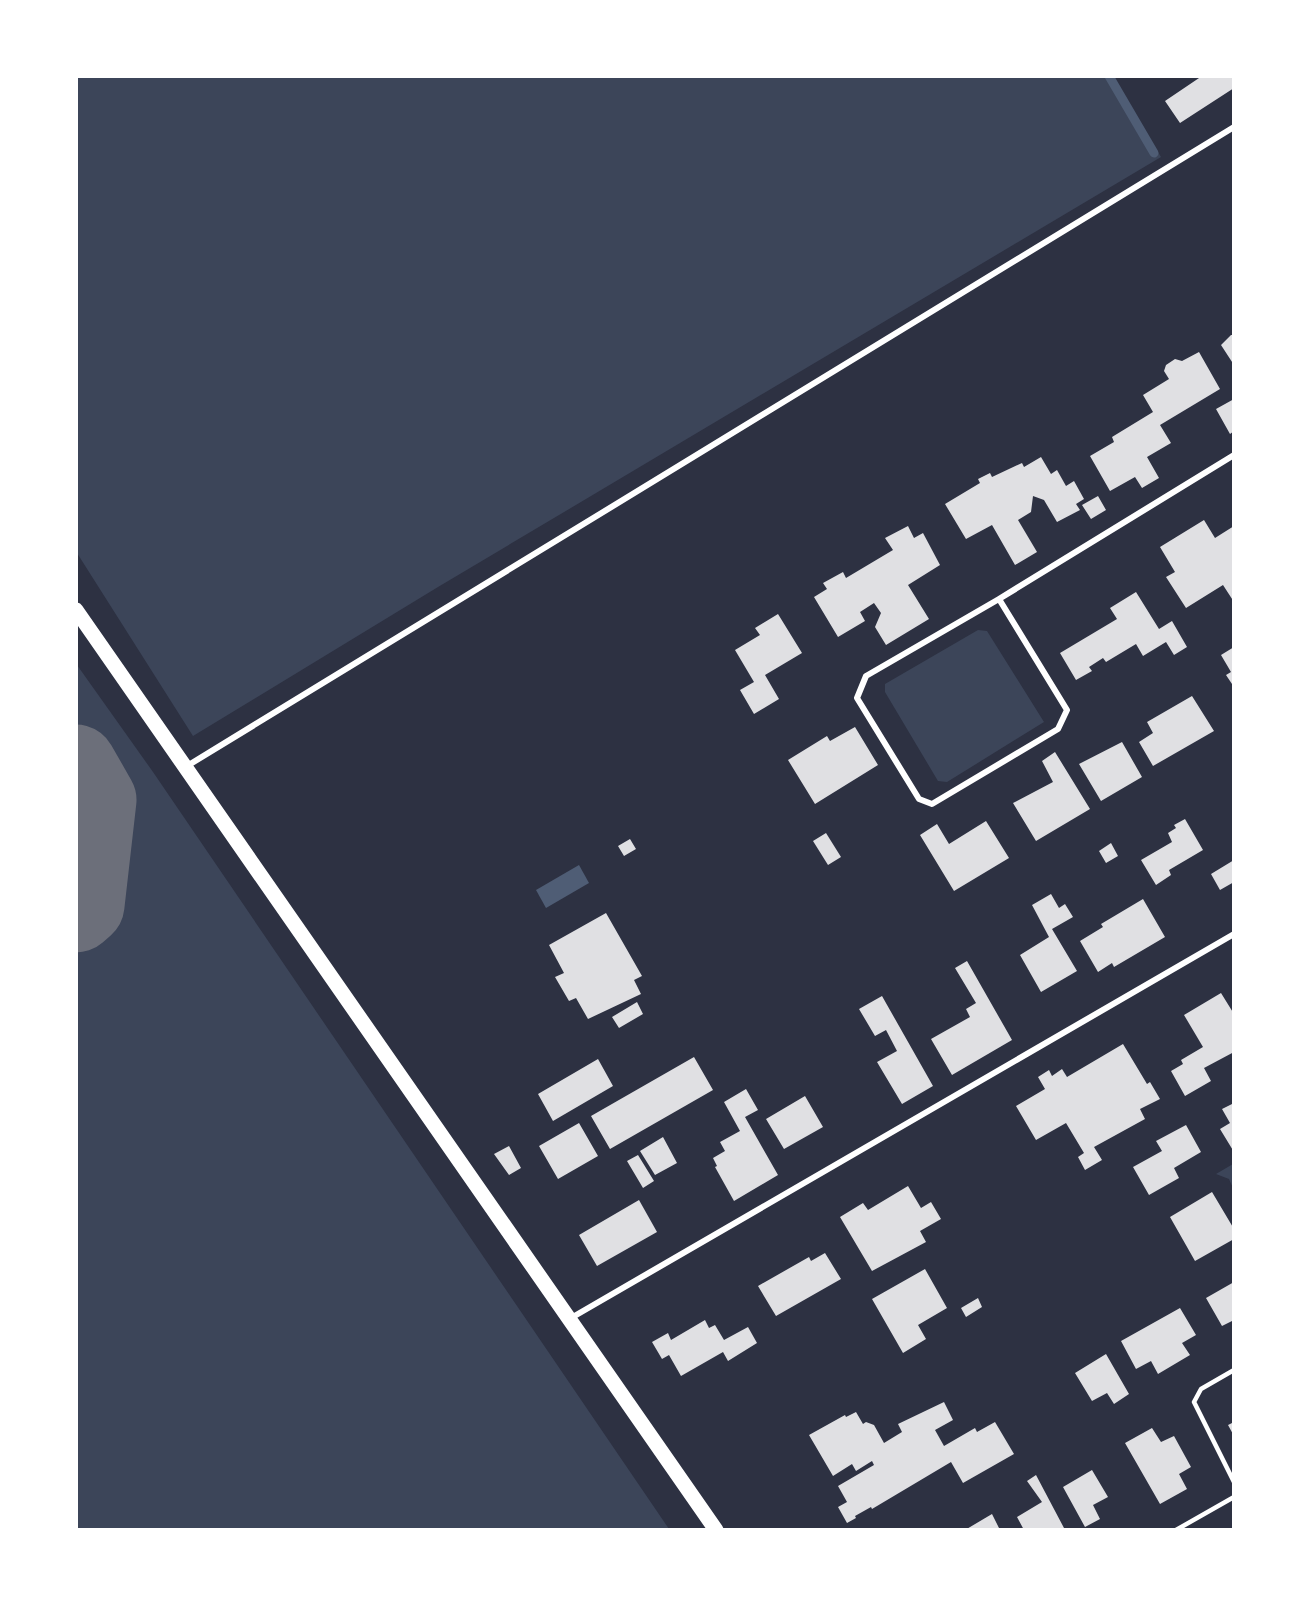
<svg xmlns="http://www.w3.org/2000/svg" width="1310" height="1606" font-family="'Titillium Web',sans-serif">
<style>
.green{fill:#3c4559}
.water{fill:#4f5d75}
.lines{fill:none;stroke-linecap:round;stroke-linejoin:round}
.stream{stroke:#4f5d75;stroke-width:9}
.taxiway{stroke:#6c6f7a;stroke-width:81}
.building{fill:#e0e0e3}
.service{stroke:#fff;stroke-width:4.5}
.minor{stroke:#fff;stroke-width:6}
.primary{stroke:#fff;stroke-width:15}
</style>
<rect width="100%" height="100%" fill="#2d3142"/>
<path class="green" d="M77,76L1112,77L1161,157L438,587L193,736L77,553Z
M978,630L987,631L1044,722L947,782L938,781L885,692V684Z
M77,665L153,772L669,1529H77Z
M1233,1164V1188L1229,1179L1216,1174Z"/>
<path class="water" d="M579,865L589,883L546,908L536,890Z"/>
<g class="lines">
<path class="stream" d="M1109,76L1154,153"/>
<path class="taxiway" d="M76,765L96,800L84,905L76,912"/>
</g>
<path class="building" d="M1202,76H1234V88L1180,123L1165,101Z
M1231,335H1234V365L1221,345Z
M1199,352L1220,389L1160,425L1171,443L1147,457L1159,478L1142,488L1135,477L1110,491L1090,456L1114,442L1112,437L1153,412L1143,395L1169,379L1164,371L1166,365L1175,359L1182,361Z
M1234,399V431L1230,434L1216,409Z
M1041,457L1051,474L1057,470L1066,486L1074,481L1084,499L1076,504L1080,510L1057,522L1044,500L1033,496L1031,512L1018,520L1037,552L1015,565L992,525L966,539L945,504L980,483L978,479L990,473L992,477L1022,463L1024,467Z
M1098,496L1106,510L1091,519L1082,505Z
M1204,520L1215,538L1234,526V602L1223,585L1186,608L1166,577L1175,572L1160,547Z
M908,526L914,538L923,533L940,565L908,585L929,619L886,645L875,627L881,613L874,603L860,612L865,621L838,637L814,597L827,589L823,583L843,572L846,578L893,550L885,538Z
M1136,592L1159,629L1172,621L1187,647L1174,655L1166,642L1143,656L1136,644L1106,662L1103,658L1089,667L1092,671L1076,680L1060,653L1117,619L1110,608Z
M778,614L802,653L765,675L779,699L754,714L740,690L754,682L735,650L760,635L755,628Z
M1234,647V687L1226,675L1231,672L1221,655Z
M1192,696L1214,731L1153,766L1139,742L1153,733L1147,722Z
M855,727L878,765L815,804L788,760L827,736L830,741Z
M1122,742L1142,777L1101,801L1079,764Z
M1055,752L1090,809L1036,841L1013,803L1053,782L1042,761Z
M1185,819L1203,850L1169,870L1171,875L1156,885L1141,860L1172,842L1168,833L1176,828L1174,825Z
M986,821L1009,858L954,891L920,835L937,824L949,844Z
M826,833L841,857L828,865L813,841Z
M630,839L636,849L624,856L618,846Z
M1111,843L1118,856L1106,863L1099,851Z
M1234,860V882L1220,890L1211,874Z
M1051,894L1059,908L1065,904L1073,917L1052,929L1077,971L1041,992L1020,955L1049,937L1032,905Z
M1143,899L1165,937L1114,967L1112,963L1098,972L1080,941L1103,927L1101,924Z
M606,913L642,976L634,980L641,994L588,1019L576,998L569,1001L555,977L564,973L549,945Z
M967,961L1012,1040L952,1075L931,1039L970,1017L966,1009L976,1003L955,968Z
M1221,993L1234,1014V1052L1204,1068L1211,1081L1185,1096L1171,1071L1183,1064L1181,1060L1203,1047L1184,1015Z
M882,996L933,1086L902,1104L877,1062L897,1051L886,1030L875,1036L859,1009Z
M637,1002L643,1014L619,1028L612,1017Z
M1123,1044L1147,1084L1150,1082L1160,1099L1140,1109L1145,1119L1094,1147L1102,1160L1085,1170L1078,1157L1084,1153L1066,1123L1036,1140L1016,1106L1045,1089L1038,1077L1049,1070L1052,1076L1062,1069L1067,1077Z
M694,1057L713,1090L610,1149L591,1116Z
M598,1059L613,1086L553,1121L538,1094Z
M746,1089L758,1110L745,1117L778,1175L734,1201L715,1167L717,1166L713,1158L725,1151L720,1142L740,1131L724,1102Z
M805,1096L823,1127L784,1149L766,1119Z
M1234,1103V1152L1220,1129L1230,1123L1222,1109Z
M579,1123L598,1156L558,1179L539,1146Z
M1186,1125L1201,1152L1174,1168L1179,1178L1149,1195L1133,1167L1162,1151L1156,1141Z
M663,1137L677,1163L655,1175L640,1151Z
M509,1146L521,1168L509,1175L494,1154Z
M638,1155L654,1181L643,1188L627,1161Z
M908,1186L921,1208L931,1202L941,1219L920,1231L926,1242L872,1271L840,1217L863,1203L868,1210Z
M1212,1192L1234,1229V1239L1195,1261L1170,1217Z
M639,1200L657,1232L597,1266L579,1235Z
M825,1253L841,1279L776,1316L758,1286L809,1257L811,1261Z
M925,1269L947,1308L918,1325L926,1339L903,1353L872,1299Z
M1234,1282V1320L1222,1326L1206,1298Z
M978,1298L982,1307L966,1317L961,1308Z
M1180,1308L1196,1335L1182,1343L1190,1355L1158,1374L1151,1361L1136,1369L1121,1341Z
M705,1320L709,1328L715,1325L724,1340L748,1327L757,1343L728,1361L723,1352L681,1376L669,1355L662,1359L652,1342L668,1333L671,1340Z
M1106,1354L1129,1394L1114,1404L1107,1393L1092,1401L1075,1373Z
M944,1402L953,1420L935,1430L944,1446L975,1428L977,1432L995,1422L1014,1454L963,1483L951,1462L872,1509L871,1507L855,1516L856,1518L847,1523L838,1507L847,1502L838,1486L874,1465L872,1461L856,1471L852,1464L833,1476L809,1435L845,1415L846,1417L856,1412L863,1424L866,1422L874,1425L884,1443L902,1432L898,1424Z
M1234,1422V1436L1228,1425Z
M1152,1428L1161,1442L1174,1436L1191,1467L1179,1474L1187,1489L1160,1504L1125,1443Z
M1092,1470L1108,1497L1093,1505L1100,1519L1085,1527L1063,1487Z
M1036,1475L1064,1528L1062,1530H1024L1017,1517L1042,1502L1027,1481Z
M992,1514L1000,1530H965Z"/>
<g class="lines">
<path class="service" d="M1234,1370L1201,1389L1194,1402L1234,1482
M1176,1530L1234,1497"/>
<path class="minor" d="M999,599L1067,710L1058,729L932,804L919,799L857,698L866,676L999,599L1234,455
M187,766L1234,127
M571,1318L1234,934"/>
<path class="primary" d="M76,610L716,1530"/>
</g>
<rect width="1310" height="1606" fill="none" stroke="#ffffff" stroke-width="156"/>
</svg>
